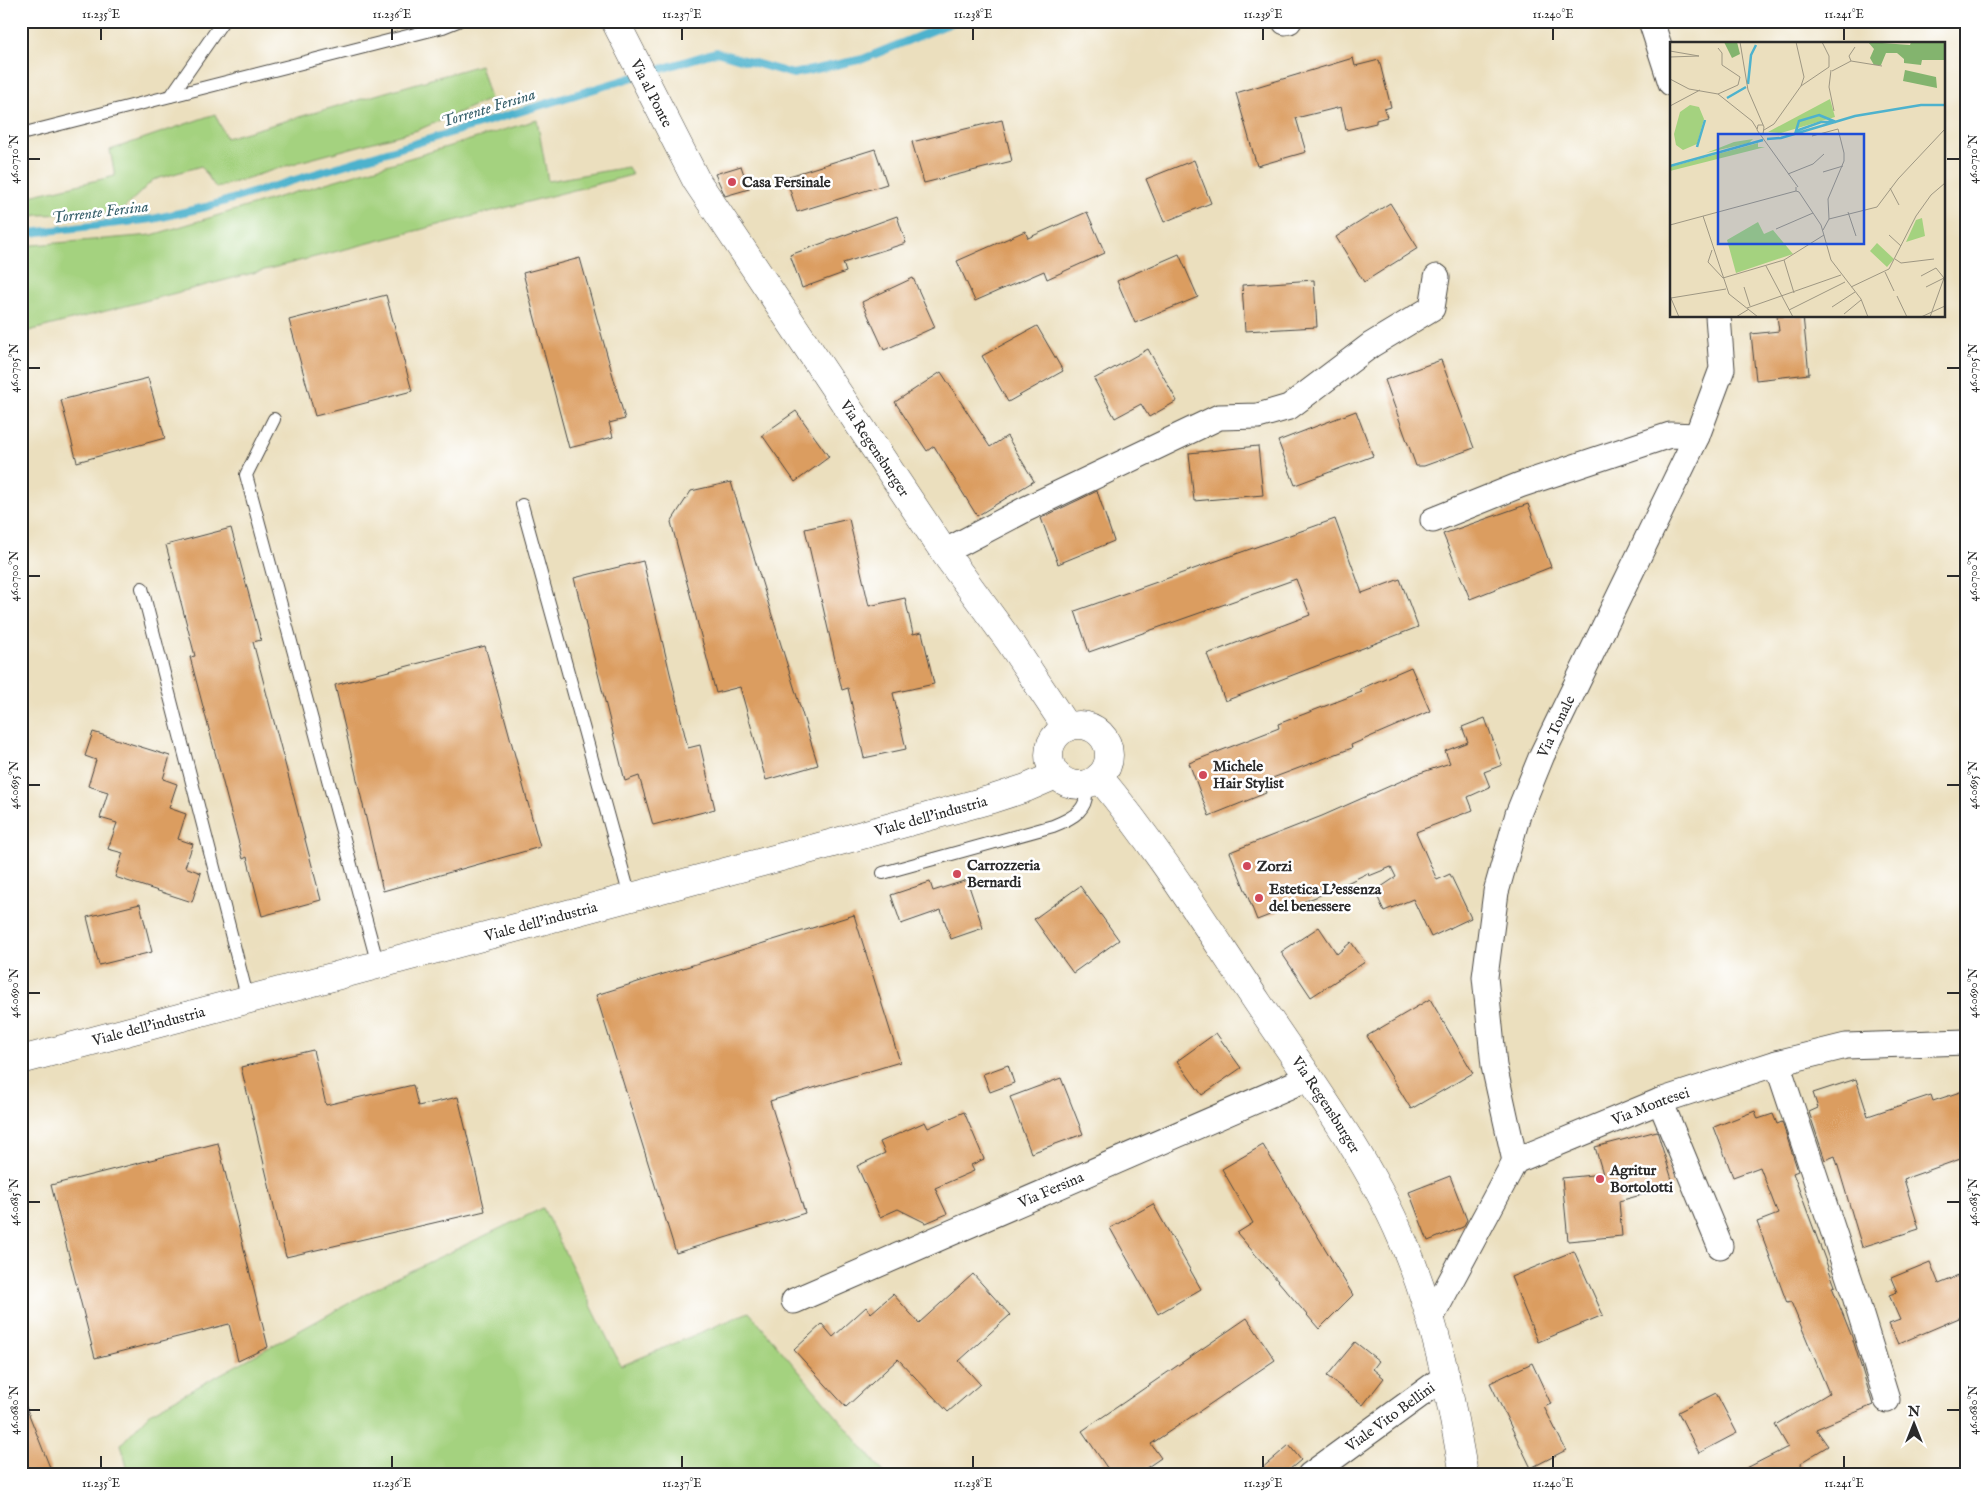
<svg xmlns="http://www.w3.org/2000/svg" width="1987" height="1496" font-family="'IM FELL English',serif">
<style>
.green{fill:#a4d27f;stroke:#687e55}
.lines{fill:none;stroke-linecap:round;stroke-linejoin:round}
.stream{stroke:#4eb2cd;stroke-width:8}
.building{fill:#db9d60}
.lane-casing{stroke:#484641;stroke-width:14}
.street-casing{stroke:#484641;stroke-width:27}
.secondary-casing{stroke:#484641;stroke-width:29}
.lane{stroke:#fff;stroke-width:12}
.street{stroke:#fff;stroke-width:25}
.secondary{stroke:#fff;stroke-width:28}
.ticks{fill:none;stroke:#2b2b2b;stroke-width:2}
.poi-dot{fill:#d1495b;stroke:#fff;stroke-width:2}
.labels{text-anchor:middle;stroke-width:5;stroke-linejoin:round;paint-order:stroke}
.street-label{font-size:15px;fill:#2b2b2b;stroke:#fff}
.poi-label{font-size:15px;font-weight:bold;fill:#2b2b2b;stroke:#fff;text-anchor:start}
.water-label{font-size:16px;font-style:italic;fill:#39616c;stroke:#fff}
.inset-river{fill:none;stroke:#4eb2cd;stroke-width:2.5}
.inset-road{fill:none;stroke:#9e9783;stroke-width:1}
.view{fill:#1d4ed8;fill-opacity:0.15;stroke:#1d4ed8;stroke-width:2.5}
.inset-edge{fill:none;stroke:#2b2b2b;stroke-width:2.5}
.neatline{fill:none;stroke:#2b2b2b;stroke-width:2}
.ticks-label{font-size:12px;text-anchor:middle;fill:#2b2b2b}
</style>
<rect width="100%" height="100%" fill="#fff"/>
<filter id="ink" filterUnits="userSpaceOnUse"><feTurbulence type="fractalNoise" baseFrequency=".02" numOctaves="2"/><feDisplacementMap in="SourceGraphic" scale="10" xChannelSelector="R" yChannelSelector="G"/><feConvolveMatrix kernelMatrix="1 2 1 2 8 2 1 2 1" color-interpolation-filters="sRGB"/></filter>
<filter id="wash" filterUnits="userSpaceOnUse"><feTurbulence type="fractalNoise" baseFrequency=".0096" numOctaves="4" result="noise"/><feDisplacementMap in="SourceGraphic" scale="20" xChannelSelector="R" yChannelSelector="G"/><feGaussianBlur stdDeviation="1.12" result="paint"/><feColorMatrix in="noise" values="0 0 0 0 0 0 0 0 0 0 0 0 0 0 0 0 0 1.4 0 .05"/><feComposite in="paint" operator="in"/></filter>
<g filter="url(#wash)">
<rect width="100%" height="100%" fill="#ebdfbe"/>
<path class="green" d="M480,65L490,99L418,130L299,162L216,188L201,166L153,180L119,213L38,215L21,219V198L115,176L110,150L215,114L226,138Z
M537,120L548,181L628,167L632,175L21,333V246L152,235Z
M543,1208L621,1366L749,1312L886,1475H129L121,1444L150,1413L393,1279Z"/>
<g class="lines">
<path class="stream" d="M648,73L716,52L793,74L863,59L956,21
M21,234L153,219L206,207L637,76"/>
</g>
<g id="blocks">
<path class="building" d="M1353,58L1355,66L1379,60L1391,107L1384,109L1387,117L1376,120V123L1346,130L1341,107L1296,118L1306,152L1257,166L1236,93Z
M1002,120L1012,161L924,183L912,142Z
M875,149L887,184L797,212L786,177Z
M1194,160L1211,203L1164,222L1146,179Z
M741,166L749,189L725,196L715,174Z
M1390,203L1418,248L1364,282L1336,237Z
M1087,212L1105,253L1047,279L1044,271L975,301L957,261L1025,231L1028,238Z
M897,216L906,243L843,263L846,272L802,288L790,255Z
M1179,254L1198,297L1135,323L1117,281Z
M580,258L625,419L609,423L613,437L569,448L523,273Z
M913,278L935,327L884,350L862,302Z
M1314,280L1317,327L1245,331L1242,285Z
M386,295L412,391L315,416L289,320Z
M1777,316H1803L1809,374L1756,380L1751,334L1779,331Z
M1037,326L1063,371L1008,402L982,356Z
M1148,349L1177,401L1149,417L1141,404L1115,418L1094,379Z
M1441,360L1474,448L1424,466H1416L1385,380Z
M941,372L990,447L1007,436L1034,481L977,516L934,446L927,451L895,402Z
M148,378L165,438L77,462L61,400Z
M796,411L829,457L795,482L762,435Z
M1356,411L1373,456L1295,485L1278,441Z
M1258,446L1263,495L1194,501L1189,453Z
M731,482L818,765L766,780L740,687L716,693L671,522L691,491Z
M1097,491L1114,541L1058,564L1041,518Z
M1528,504L1551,567L1470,599L1443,534Z
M849,519L869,606L905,598L913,634L922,632L934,684L893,693L906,749L864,758L848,688L842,690L805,529Z
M1335,519L1362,593L1400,579L1418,627L1225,701L1207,654L1310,615L1296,579L1089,652L1075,611Z
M231,528L261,640L253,642L321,900L262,916L247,857L243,859L190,657L195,656L166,545Z
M643,561L688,748L700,745L715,809L653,825L639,776L625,781L574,578Z
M485,646L540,847L383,891L335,685Z
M1411,667L1430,711L1351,745L1352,748L1262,782L1266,793L1209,816L1189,763L1279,728L1278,724L1362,692L1360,689Z
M1485,718L1502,765L1484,772L1490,787L1468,797L1473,810L1416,832L1437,880L1450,874L1471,918L1431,937L1413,899L1384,911L1375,891L1396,877L1391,867L1369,876L1368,873L1326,893L1257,920L1230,852L1322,816L1417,774L1450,763L1445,751L1468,742L1462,727Z
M93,732L170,756L163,779L177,784L169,808L186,814L178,839L193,844L185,867L201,873L192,902L115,877L123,853L108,849L117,823L100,818L108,792L88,786L96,760L85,756Z
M967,880L983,928L951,939L941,910L901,924L891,895L930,882L933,891Z
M1080,886L1119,940L1073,973L1034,919Z
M140,904L152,952L99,965L87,917Z
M854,915L900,1062L770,1101L805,1213L676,1253L596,995Z
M1319,927L1337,954L1351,942L1365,962L1311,997L1281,952Z
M1430,999L1473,1073L1411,1109L1367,1036Z
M1216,1033L1241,1068L1202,1095L1177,1061Z
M313,1050L326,1105L413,1085L418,1106L458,1097L485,1211L286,1257L241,1067Z
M1008,1065L1014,1083L990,1092L983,1074Z
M1061,1078L1083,1134L1031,1153L1010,1097Z
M1856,1079L1868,1116L1931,1095L1933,1101L1966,1090V1157L1904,1179L1919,1229L1862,1247L1835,1156L1825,1160L1809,1112L1818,1108L1813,1093Z
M1755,1111L1758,1119L1773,1114L1777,1124L1782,1122L1798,1171L1793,1173L1835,1286L1832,1287L1852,1337L1873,1405L1816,1429L1828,1446L1800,1463L1808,1475H1733L1788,1447L1775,1425L1829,1393L1791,1302L1787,1303L1757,1222L1778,1214L1760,1167L1733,1177L1714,1127Z
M964,1112L984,1159L971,1165L974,1171L935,1188L947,1214L926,1223L898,1209L880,1217L857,1166L885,1153L880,1142L925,1122L928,1128Z
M1657,1131L1674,1186L1619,1201L1622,1236L1568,1241L1562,1178L1603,1174L1595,1147Z
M218,1143L268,1347L238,1361L229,1324L95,1358L51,1185Z
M1263,1145L1353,1295L1319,1329L1237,1233L1253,1223L1222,1169Z
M1450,1176L1467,1220L1463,1227L1428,1241L1409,1192Z
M1153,1204L1201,1289L1158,1314L1110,1228Z
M1574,1251L1603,1315L1538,1342L1511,1277Z
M1930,1262L1939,1284L1966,1273V1315L1898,1344L1889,1324L1900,1320L1889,1295L1897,1292L1891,1278Z
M973,1274L1010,1315L959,1361L980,1384L948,1412L898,1359L846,1407L794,1350L822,1324L833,1337L866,1307L871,1313L893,1294L919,1323Z
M1247,1318L1275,1360L1151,1444L1161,1458L1136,1475H1112L1082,1431Z
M1355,1342L1379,1361L1373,1369L1384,1378L1363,1405L1327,1376Z
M1532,1363L1551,1404L1544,1407L1566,1450L1531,1468L1490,1383Z
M1716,1393L1737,1433L1699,1453L1678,1412Z
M21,1397H22L53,1475H21Z
M1289,1445L1301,1460L1283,1475H1254Z"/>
</g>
</g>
<g filter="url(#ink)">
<use href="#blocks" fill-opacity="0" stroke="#484641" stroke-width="1"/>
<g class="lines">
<defs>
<path id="lane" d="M171,96L223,21
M21,134L443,27L458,21
M274,419L246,475L378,965
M522,505L630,897
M142,588L248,1000
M883,873L1053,826C1073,818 1091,809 1085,785"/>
<g id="street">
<path d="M1651,21L1671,83"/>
<path d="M1285,22L1289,21"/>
<path d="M1433,520L1520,485L1670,435L1697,436"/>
<path d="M944,552L1026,509L1219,417L1258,416L1289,407L1371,345L1432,308L1437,277"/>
<path d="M1777,1063L1854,1293L1887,1400"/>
<path d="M1660,1101L1720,1246"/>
<path id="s1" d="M1515,1161L1494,1066L1485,977L1496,892L1518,814L1542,755L1697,436L1722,369L1718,316"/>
<path id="s2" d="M794,1301L1308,1078"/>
<path id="s3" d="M1432,1316L1515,1161L1660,1101L1777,1063L1846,1046L1966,1042"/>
<path id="s4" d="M1310,1475L1446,1376"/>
</g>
<g id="secondary">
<path id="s5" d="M615,21L696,180L944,552L1010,642L1067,728"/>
<circle cx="1079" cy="755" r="30"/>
<path id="s6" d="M1099,777C1158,848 1207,927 1258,1003C1309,1079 1366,1155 1402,1239C1435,1314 1450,1394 1464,1475"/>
<path id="s7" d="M21,1060L815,848L992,799L1026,788L1056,775"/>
</g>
</defs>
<use href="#lane" class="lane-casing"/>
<use href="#street" class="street-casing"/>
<use href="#secondary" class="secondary-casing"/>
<use href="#lane" class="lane"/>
<use href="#street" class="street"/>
<use href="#secondary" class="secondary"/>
</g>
</g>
<path class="ticks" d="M101,28V40M392,28V40M682,28V40M973,28V40M1263,28V40M1553,28V40M1844,28V40M28,159H40M1947,159H1960M28,368H40M1947,368H1960M28,576H40M1947,576H1960M28,785H40M1947,785H1960M28,993H40M1947,993H1960M28,1202H40M1947,1202H1960M28,1410H40M1947,1410H1960M101,1456V1468M392,1456V1468M682,1456V1468M973,1456V1468M1263,1456V1468M1553,1456V1468M1844,1456V1468"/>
<g class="poi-dot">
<circle cx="732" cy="182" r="5"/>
<circle cx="1203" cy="775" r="5"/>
<circle cx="1247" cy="866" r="5"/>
<circle cx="957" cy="874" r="5"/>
<circle cx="1259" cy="898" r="5"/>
<circle cx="1600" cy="1179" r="5"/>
</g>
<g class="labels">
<g class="street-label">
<text dy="5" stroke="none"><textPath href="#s5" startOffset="81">Via al Ponte</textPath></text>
<text dy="5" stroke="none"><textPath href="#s5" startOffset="501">Via Regensburger</textPath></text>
<text dy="5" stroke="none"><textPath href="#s1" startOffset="449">Via Tonale</textPath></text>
<text dy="5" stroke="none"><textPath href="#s7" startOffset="942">Viale dell'industria</textPath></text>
<text dy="5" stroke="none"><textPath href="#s7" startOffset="538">Viale dell'industria</textPath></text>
<text dy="5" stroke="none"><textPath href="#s7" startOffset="132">Viale dell'industria</textPath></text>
<text dy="5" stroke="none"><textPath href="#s6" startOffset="399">Via Regensburger</textPath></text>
<text dy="5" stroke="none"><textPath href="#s3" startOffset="322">Via Montesei</textPath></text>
<text dy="5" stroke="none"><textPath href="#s2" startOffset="280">Via Fersina</textPath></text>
<text dy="5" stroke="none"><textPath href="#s4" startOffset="99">Viale Vito Bellini</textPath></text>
</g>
<g class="poi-label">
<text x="742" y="187">Casa Fersinale</text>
<text x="1213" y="771">Michele<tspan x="1213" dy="17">Hair Stylist</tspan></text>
<text x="967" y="870">Carrozzeria<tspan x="967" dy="17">Bernardi</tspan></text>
<text x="1257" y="871">Zorzi</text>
<text x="1269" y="894">Estetica L'essenza<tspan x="1269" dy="17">del benessere</tspan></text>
<text x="1610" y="1175">Agritur<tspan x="1610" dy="17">Bortolotti</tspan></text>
</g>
<g class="water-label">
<text transform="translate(488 107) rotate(-17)" y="6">Torrente Fersina</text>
<text transform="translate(100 211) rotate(-7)" y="6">Torrente Fersina</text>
</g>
</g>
<g transform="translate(1670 42)">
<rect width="275" height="275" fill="#ebdfbe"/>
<path d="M160,57L165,75L111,91L98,90ZM20,63L29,65L34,77L27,102L13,108L6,103L4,92L10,70ZM83,97L79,101L36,111L64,100ZM88,101V105H95L0,129V125ZM252,176L255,194L236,200L246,178ZM88,180L94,192L103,188L123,212L66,231L57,198ZM207,201L224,217L217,225L200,209Z" fill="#a4d27f"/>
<path d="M54,0H67L70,12L62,16ZM198,0L240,3L241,0H275V18H252L251,23L234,21V17L227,11H216L211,23H204L200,16L204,7ZM235,28L266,35L267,46L233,39Z" fill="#83b46e"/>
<path class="inset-river" d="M78,42L81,13L86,3M57,56L76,45M149,73L166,80H151L126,89L129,79ZM97,97L111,96L185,74L251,63H275M27,105L35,78M0,124L93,98"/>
<path class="inset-road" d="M70,0L78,48L94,85L93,92M126,0L134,35L131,44M152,0L159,14V25M0,9L29,14L0,15M181,19L179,14L185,5M161,28L159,45L164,69M162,29L181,19L212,24M0,37L19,47L48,52L82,79L87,87M48,52L68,43L70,35L52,23V11L48,6M0,64L30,48M93,83H88L87,88L128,145M94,88L104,82L131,44L159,25M142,94L168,87L174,111V119L158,157L159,177M153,130L173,124M118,132L143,122L154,112M126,145V149L129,150L151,183L161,218L191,257L198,275M220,146L229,163M178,170L186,194M33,174L59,252L88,275M0,183L126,149M106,187L143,171M153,188L159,177L207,165L228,137L275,87M219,193L231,204M42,208L38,220L53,236L114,218L154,193M225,217L231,221L264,217M114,218L124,251M96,224L123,275M215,230L224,249M251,234L266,226L274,236L256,245M74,245L80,264M181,245L219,227L246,174L261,153L275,141M0,254L9,275M227,254L237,275M1,256L56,247M162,265L185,250M77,266L171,233M119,268L175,240M174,272L191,258M66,275L79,267M251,275L275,264M260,275L274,236"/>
<path class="view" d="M48,92H194V202H48Z"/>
<rect width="275" height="275" class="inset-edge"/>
</g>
<rect width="1987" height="1496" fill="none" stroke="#fff" stroke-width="55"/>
<g transform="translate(1914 1424)" stroke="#ffffff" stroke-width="4" paint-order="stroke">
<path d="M0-4L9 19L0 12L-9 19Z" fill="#2b2b2b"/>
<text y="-8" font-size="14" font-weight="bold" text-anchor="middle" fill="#2b2b2b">N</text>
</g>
<rect x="28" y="28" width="1932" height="1440" class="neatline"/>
<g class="ticks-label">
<text x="101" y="18">11.235°E</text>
<text x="392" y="18">11.236°E</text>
<text x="682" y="18">11.237°E</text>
<text x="973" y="18">11.238°E</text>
<text x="1263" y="18">11.239°E</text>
<text x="1553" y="18">11.240°E</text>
<text x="1844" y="18">11.241°E</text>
<text transform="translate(14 159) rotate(-90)" y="4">46.0710°N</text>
<text transform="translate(1973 159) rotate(-90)" y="4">46.0710°N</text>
<text transform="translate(14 368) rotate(-90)" y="4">46.0705°N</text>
<text transform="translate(1973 368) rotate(-90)" y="4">46.0705°N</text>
<text transform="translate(14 576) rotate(-90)" y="4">46.0700°N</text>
<text transform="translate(1973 576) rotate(-90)" y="4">46.0700°N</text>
<text transform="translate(14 785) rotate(-90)" y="4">46.0695°N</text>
<text transform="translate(1973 785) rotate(-90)" y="4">46.0695°N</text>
<text transform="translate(14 993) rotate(-90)" y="4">46.0690°N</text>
<text transform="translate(1973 993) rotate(-90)" y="4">46.0690°N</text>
<text transform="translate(14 1202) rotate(-90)" y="4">46.0685°N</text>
<text transform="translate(1973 1202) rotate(-90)" y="4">46.0685°N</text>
<text transform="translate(14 1410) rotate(-90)" y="4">46.0680°N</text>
<text transform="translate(1973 1410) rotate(-90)" y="4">46.0680°N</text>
<text x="101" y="1487">11.235°E</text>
<text x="392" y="1487">11.236°E</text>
<text x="682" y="1487">11.237°E</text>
<text x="973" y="1487">11.238°E</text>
<text x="1263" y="1487">11.239°E</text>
<text x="1553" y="1487">11.240°E</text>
<text x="1844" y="1487">11.241°E</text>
</g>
</svg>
